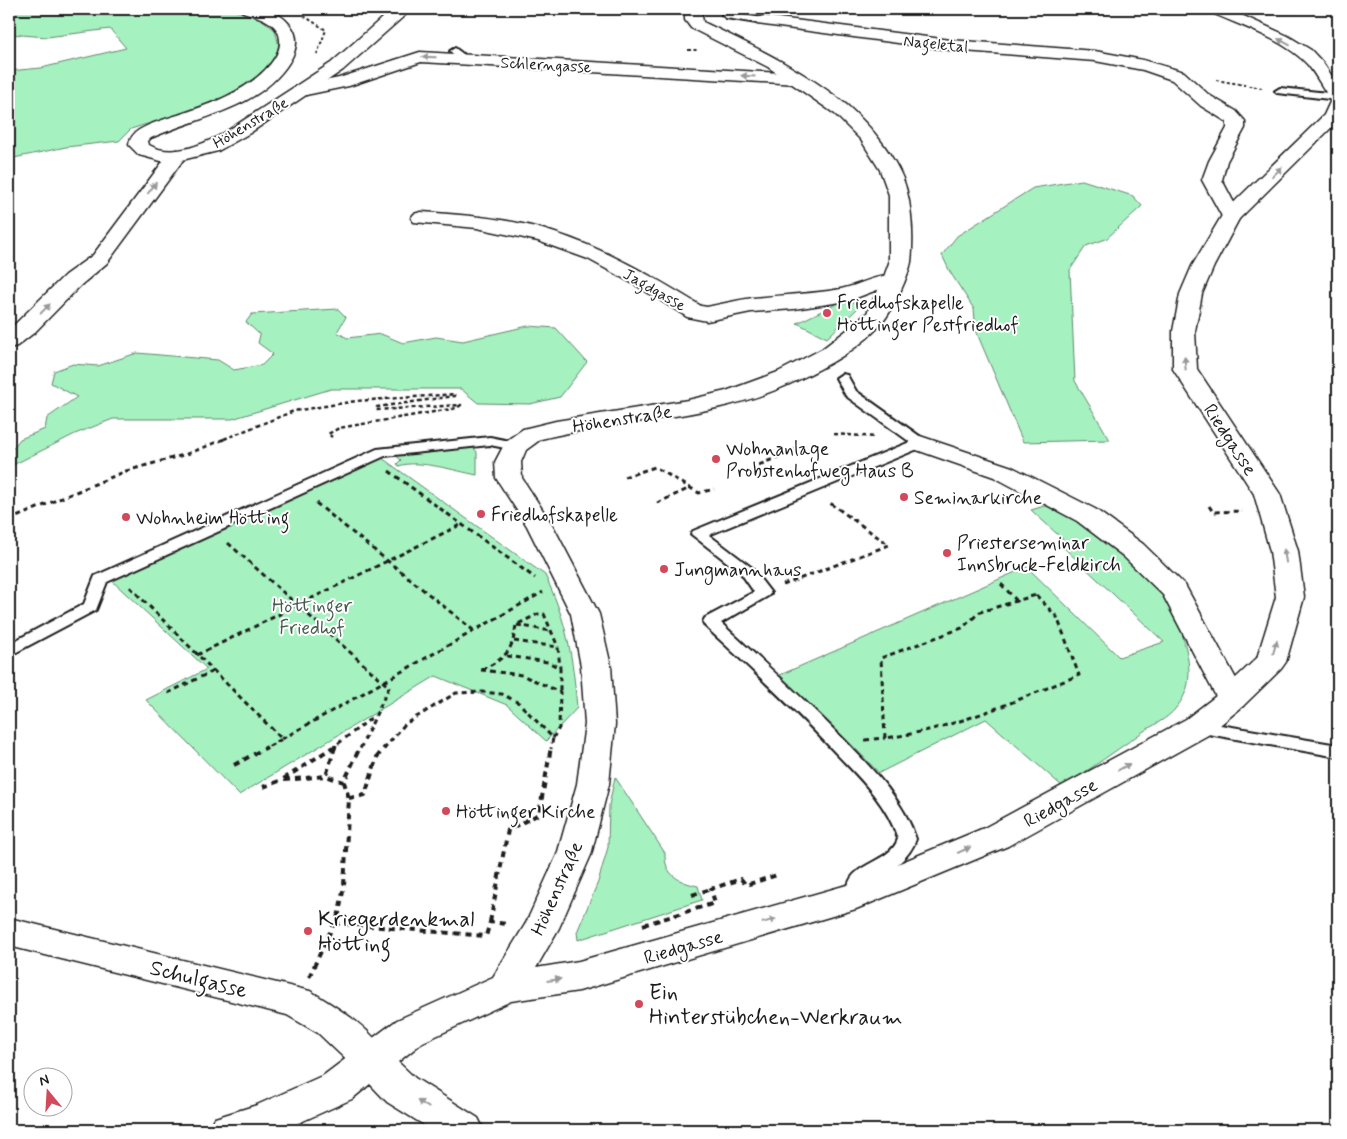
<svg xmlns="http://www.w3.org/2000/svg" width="1347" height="1139" font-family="Mynerve,sans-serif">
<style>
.green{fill:#a6f1c0;stroke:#61866e}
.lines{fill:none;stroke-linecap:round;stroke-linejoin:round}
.service-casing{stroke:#1c1c1c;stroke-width:4}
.minor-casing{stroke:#1c1c1c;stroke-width:3}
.tertiary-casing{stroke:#1c1c1c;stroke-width:3}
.path-far3{stroke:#1c1c1c;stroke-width:2;stroke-dasharray:3 2.5;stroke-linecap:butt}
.path-far2{stroke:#1c1c1c;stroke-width:2.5;stroke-dasharray:4 3;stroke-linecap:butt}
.path-far1{stroke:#1c1c1c;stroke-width:3;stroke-dasharray:5 4;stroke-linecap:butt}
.path{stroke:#1c1c1c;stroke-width:4;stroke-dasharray:6 5;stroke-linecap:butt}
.service{fill:#fff;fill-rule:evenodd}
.minor{fill:#fff;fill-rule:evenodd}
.tertiary{fill:#fff;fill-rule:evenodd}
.oneway{fill:#999}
.poi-dot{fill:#d1495b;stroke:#fff;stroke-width:2}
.labels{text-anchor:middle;stroke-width:4;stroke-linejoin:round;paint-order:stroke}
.far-street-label{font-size:16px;fill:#1c1c1c;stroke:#fff}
.poi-label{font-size:19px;fill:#1c1c1c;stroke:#fff;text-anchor:start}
.street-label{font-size:19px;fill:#1c1c1c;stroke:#fff}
.park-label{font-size:19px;fill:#455c4d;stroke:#fff}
.near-poi-label{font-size:22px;fill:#1c1c1c;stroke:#fff;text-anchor:start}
.near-street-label{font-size:22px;fill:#1c1c1c;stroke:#fff}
</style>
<rect width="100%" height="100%" fill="#fff"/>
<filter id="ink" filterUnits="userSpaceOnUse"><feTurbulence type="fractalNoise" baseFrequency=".02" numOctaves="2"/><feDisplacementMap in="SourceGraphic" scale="10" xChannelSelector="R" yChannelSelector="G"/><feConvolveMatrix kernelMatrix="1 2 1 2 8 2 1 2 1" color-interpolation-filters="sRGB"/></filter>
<g filter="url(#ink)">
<path class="green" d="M9,9L233,10L260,18L275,30L279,46L272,64L247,85L217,102L131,129L119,141L66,147L9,159V71L41,68L126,48L110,29L47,37L9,34Z
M1082,180L1133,196L1142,206L1106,239L1086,246L1070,270L1075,381L1110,440L1023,442L976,331L974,309L950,272L942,255L957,236L1033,188Z
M844,300L859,303L858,308L827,338L797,323Z
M338,309L346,317L337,332L347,338L381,334L403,343L436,337L463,341L528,326L556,328L587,362L560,397L530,404L478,403L461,389H331L232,419H113L75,434L9,467V450L13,448L20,439L45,429L47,418L77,397L51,383L54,371L73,364L98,366L137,353L218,360L234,370L262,365L273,354L258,343L260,335L246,322L252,314Z
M464,446L473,447L477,452V475C456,471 418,459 399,466L397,464L401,460L394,454Z
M382,458L545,575C567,622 573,657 577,708L546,741L507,705L436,676L239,795L146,700L207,669L110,579Z
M1051,504C1108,544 1171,575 1186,649C1191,672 1191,691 1175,709C1168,718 1154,725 1144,731C1117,750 1090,769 1063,787L986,719L879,773L849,742L780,675L1027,567L1119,657L1164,642L1062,546L1068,544L1031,510Z
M615,777L665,853C664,875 679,882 698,886L702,900L578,940L577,932L598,882L608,847L609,805Z"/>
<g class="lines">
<defs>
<path id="service" d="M740,9H761L757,12L737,14L763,18L767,21L763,24L726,18L722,15L724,11Z
M455,48L467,57V61H461L450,51Z
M1280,88L1338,94V100L1277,93L1275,91Z
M842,374L847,375L856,391L925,440L927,443L925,446L709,535L751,567L771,593L768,596L721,623C762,661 804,699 843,739C871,768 903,799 916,839C909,861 887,872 868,883L863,901L856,903L849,901C846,896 847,892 848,886C853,862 890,863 898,839C887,803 857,775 831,748C791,705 748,666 705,626L703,622L705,618L754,592L741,573L691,534L693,531L910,442L846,396L836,378Z
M490,437L520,443L522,446L515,450L490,445L385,456L107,582L96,610L9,656V644L84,604L95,576L377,449Z
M1197,721L1338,745V757L1191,731L1189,727L1191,723Z"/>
<path id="minor" d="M763,16L950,40L1095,51L1143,60L1184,72L1209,95L1236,111L1245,121V128L1227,161L1222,180L1241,216L1238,220L1231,222L1224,220L1202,180L1209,161L1227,128V122L1201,106L1172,80L1143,70L1095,61L950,50L757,24L755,21L757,18Z
M420,52L797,74L803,75L806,79L803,83L797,84L421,62L349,86L301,96L295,95L292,91L295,87L339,78Z
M177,150L184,152L186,156L107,263L81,285L35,332L17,346L9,348V330L65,275L93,255L170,152Z
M421,212C465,215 510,218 552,232C606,249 654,277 701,306L707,307C722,304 737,300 753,298C782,295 812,294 841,289C862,285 878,272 901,277L904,282L901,287L877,290L848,301L794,309L751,312L707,321L687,317L639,287L588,259L538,241L477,228L414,222L411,218L414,214Z
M920,436L1012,467L1095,509L1143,544L1185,585L1247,699L1243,706L1232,709L1221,706L1163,595L1123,556L1077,521L994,477L911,448L908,443L911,438Z
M9,918L310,991C338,1008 375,1030 390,1060L384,1071L371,1076L358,1071L318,1033L287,1015L9,946Z"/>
<path id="tertiary" d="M241,9C259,8 278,9 290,25C299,36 297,49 290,61C260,109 200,116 151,138L148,141L149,145C172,158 201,145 221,135L331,63L391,10L412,9L343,70L250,133L218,151L178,161H161L139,155L129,145C130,138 133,134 139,130C151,123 165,119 178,115C210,104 241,94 265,70C272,63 279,54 280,44C282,23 260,17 243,12Z
M685,9H701L703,22C753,46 804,70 848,106C868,124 887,146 899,170C912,194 914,236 911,262C908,277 894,307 885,319C864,347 827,366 796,381C716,420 625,418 541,439L526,450L521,462L522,478L553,526L599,614L611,666L615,724L609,784L591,855L559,928L536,968L579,961L847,885L984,828L1186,719L1221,692L1257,658L1276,597L1270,551L1254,494L1173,369V331L1180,294L1192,266L1224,212L1324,115L1330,102L1329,97C1322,87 1316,75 1308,65C1284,39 1243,27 1210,12L1208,9H1228L1288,36L1311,50L1323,63L1338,85V121L1239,219L1214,266L1202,294L1195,331L1197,369L1280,494L1298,551L1304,597L1286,662L1281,669L1243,706L1208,735L1008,846L856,909L579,991L511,1001L423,1042L398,1062L415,1078L478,1118L484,1130H432L387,1102L370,1084L352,1099L283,1130H209L215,1118L257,1105L324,1075L397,1020L493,977L526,923L557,855L577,784L585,724L581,666L571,614L527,526L496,478L495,462L506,441L523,429L556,421L688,400L726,391L778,372L822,349L847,330L867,313L882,282L889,263V195L880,170L861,140L835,114L768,67L691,28L685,20Z"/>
</defs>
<use href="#service" class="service-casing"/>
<use href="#minor" class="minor-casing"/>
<use href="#tertiary" class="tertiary-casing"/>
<path class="path-far3" d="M597,9L633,12
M1276,13L1338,10
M304,16L326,30L317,54
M688,50H698
M1216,80L1262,88"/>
<path class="path-far2" d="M834,434L875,437
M224,439L294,411L356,401L455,394V396L377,407L376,410L461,405L457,408L339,428L328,434L332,437"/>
<path class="path-far1" d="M759,465L806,445
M389,471L535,578
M624,477L655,467L699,493L714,489
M316,503L473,630
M657,503L690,488
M1209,506L1213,512L1242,511
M9,520L126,471L187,454L227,438
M228,543L389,687L360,749
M1001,584L1016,600
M783,585L889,545L830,503
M130,587L282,739L264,749
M1036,595L1057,617L1079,675C1017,700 952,730 885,738L881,658L962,628L980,612Z
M517,625L550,631
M514,641L558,647L560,668
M197,655L462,524
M507,656L548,662L560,668V692
M481,670L522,675L560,692L559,728L553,738
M482,670C506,657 512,653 516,625L538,614H544L558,647
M168,693L213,671
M282,739L543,592
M865,740L885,738
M331,749L374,716
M335,749L336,745
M384,749L405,724L456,693L482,692L502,694L519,703L553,738L551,749"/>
<path class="path" d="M335,747L326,776L344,782
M234,765L267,747
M284,780L326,776
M263,787L282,780L333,747
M349,798L365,795L377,757L385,747
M692,895L711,889
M490,922L508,830L539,814L551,747
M334,923L486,936L490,922L508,924
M643,925L715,903L711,889L741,879L746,885L777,875
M309,977L339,913L344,886L349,798L344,782L360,747"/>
<use href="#service" class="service"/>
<use href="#minor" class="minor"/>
<use href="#tertiary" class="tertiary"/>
</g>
<defs><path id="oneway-solid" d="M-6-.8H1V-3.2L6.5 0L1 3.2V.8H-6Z" transform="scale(1.25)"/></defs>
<g class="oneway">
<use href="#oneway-solid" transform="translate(1284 42) rotate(-152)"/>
<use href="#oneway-solid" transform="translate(429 57) rotate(-178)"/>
<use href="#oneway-solid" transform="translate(748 76) rotate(-177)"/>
<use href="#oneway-solid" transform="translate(1277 172) rotate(-44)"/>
<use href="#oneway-solid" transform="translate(152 188) rotate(-53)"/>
<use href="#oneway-solid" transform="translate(45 309) rotate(-45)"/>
<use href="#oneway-solid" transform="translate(1185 363) rotate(-96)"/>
<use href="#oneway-solid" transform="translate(1285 556) rotate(-99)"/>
<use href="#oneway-solid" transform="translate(1275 647) rotate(-74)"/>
<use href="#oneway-solid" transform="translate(1124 767) rotate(-29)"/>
<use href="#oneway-solid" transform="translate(964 850) rotate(-24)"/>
<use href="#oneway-solid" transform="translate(769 921) rotate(-16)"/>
<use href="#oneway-solid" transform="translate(554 980) rotate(-8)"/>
<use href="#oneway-solid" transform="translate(423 1104) rotate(-148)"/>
</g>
</g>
<g class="poi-dot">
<circle cx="827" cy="313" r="5"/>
<circle cx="716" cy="459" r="5"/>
<circle cx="904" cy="497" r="5"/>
<circle cx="481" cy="514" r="5"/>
<circle cx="126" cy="517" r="5"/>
<circle cx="947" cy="553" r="5"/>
<circle cx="664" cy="569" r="5"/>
<circle cx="446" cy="811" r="5"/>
<circle cx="308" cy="931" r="5"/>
<circle cx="639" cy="1004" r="5"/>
</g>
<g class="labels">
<g class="far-street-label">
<text transform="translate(936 43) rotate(6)" y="6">Nageletal</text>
<text transform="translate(546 64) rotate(3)" y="6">Schlerngasse</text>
<text transform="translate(250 122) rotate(-31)" y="6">Höhenstraße</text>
<text transform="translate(655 289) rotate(30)" y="6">Jagdgasse</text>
</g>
<g class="poi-label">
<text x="837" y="309">Friedhofskapelle<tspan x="837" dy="22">Höttinger Pestfriedhof</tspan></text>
<text x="726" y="455">Wohnanlage<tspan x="726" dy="22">Probstenhofweg Haus B</tspan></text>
<text x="914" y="504">Seminarkirche</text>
<text x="491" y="521">Friedhofskapelle</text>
<text x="136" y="524">Wohnheim Hötting</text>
<text x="957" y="549">Priesterseminar<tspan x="957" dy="22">Innsbruck-Feldkirch</tspan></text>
<text x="674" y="576">Jungmannhaus</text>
<text x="456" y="818">Höttinger Kirche</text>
</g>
<g class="street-label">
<text transform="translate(622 418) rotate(-9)" y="7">Höhenstraße</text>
<text transform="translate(1231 439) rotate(57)" y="7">Riedgasse</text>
<text transform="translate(1060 802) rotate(-29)" y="7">Riedgasse</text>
<text transform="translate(556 888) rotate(-66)" y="7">Höhenstraße</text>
<text transform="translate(683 946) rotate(-16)" y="7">Riedgasse</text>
</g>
<g class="park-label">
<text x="312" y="612">Höttinger<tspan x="312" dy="22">Friedhof</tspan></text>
</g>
<g class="near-poi-label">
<text x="318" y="926">Kriegerdenkmal<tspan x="318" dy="25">Hötting</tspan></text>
<text x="649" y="999">Ein<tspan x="649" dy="25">Hinterstübchen-Werkraum</tspan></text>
</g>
<g class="near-street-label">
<text transform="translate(199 978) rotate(14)" y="8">Schulgasse</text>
</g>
</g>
<rect width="1347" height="1139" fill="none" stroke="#fff" stroke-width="30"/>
<rect x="15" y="15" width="1317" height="1109" fill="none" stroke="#1c1c1c" stroke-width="2" filter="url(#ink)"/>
<g transform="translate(48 1092) rotate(342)"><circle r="24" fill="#ffffff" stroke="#a4a4a4"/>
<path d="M0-4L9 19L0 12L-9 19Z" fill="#d1495b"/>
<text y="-8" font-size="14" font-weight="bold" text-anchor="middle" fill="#1c1c1c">N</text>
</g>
</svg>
